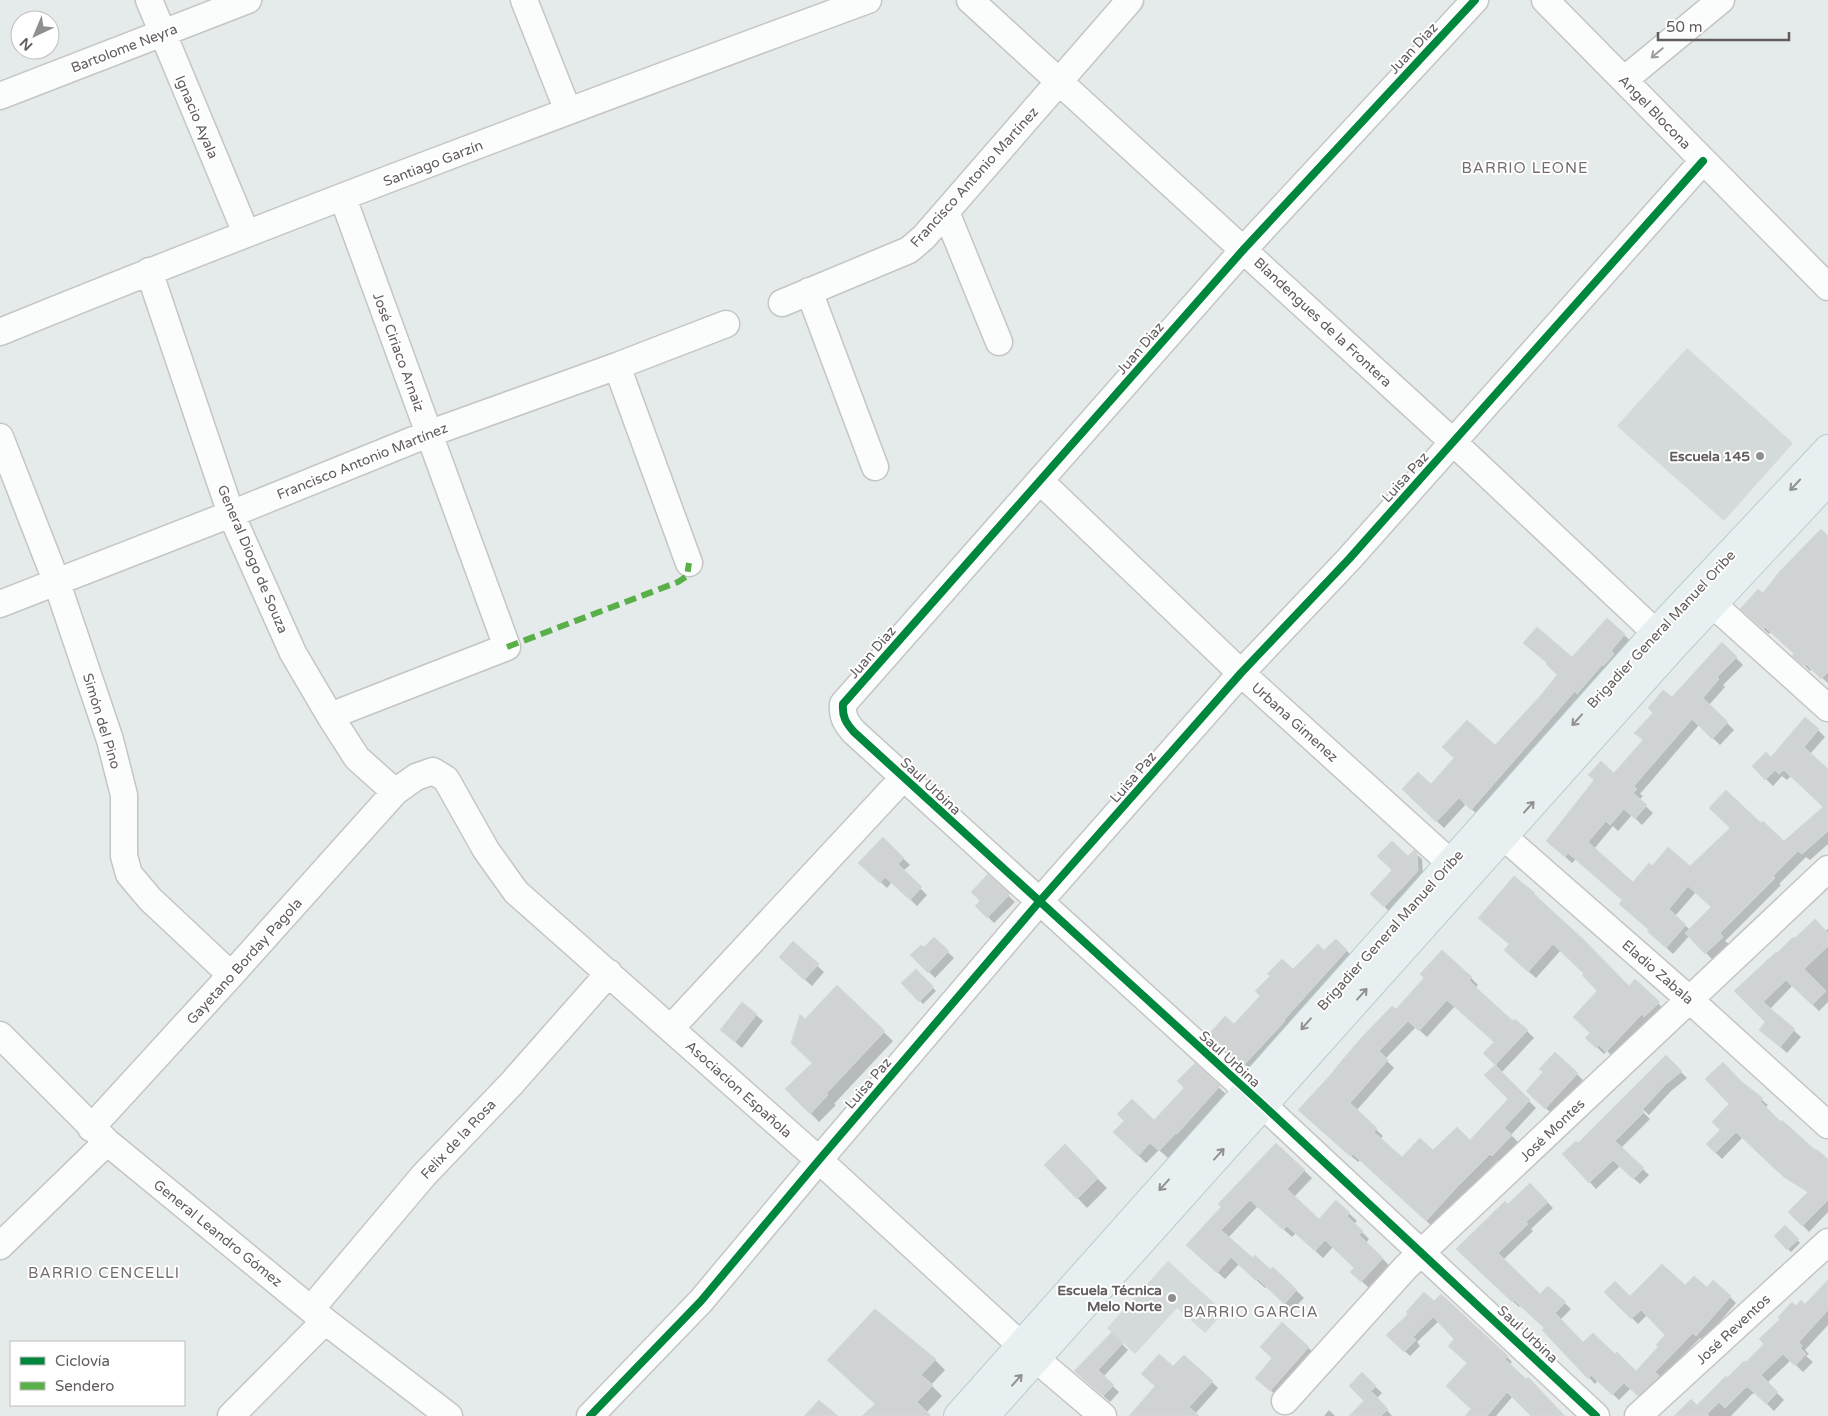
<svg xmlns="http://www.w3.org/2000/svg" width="1828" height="1416" font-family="'Varela Round',sans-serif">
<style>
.education{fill:#d4dada}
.shadow{fill:#0003;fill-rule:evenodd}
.building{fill:#cfd3d3;stroke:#d4d9d9;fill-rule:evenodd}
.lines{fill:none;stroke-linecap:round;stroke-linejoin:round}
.minor-casing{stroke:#c5c5c5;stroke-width:29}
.major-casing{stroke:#b6cdd0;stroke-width:30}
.minor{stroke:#fbfcfc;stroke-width:26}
.major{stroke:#e8eff1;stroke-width:28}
.quiet{stroke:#59b049;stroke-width:6;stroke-dasharray:12 6;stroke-linecap:butt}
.cycleway-casing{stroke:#fff;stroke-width:11}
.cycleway{stroke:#00873e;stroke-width:8}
.oneway{stroke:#9f9c9c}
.oneway2{stroke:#918f90}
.poi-dot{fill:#908e8e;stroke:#fff;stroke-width:2}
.labels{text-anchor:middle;stroke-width:4;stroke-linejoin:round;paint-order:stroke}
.street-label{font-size:14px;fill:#625c5c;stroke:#fff}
.poi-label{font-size:14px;font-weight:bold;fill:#625c5c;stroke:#fff;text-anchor:end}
.neighbourhood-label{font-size:15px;letter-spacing:1px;fill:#746d6e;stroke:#fff}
</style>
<rect width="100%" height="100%" fill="#e5eaea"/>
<path class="education" d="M1687,348L1793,443L1724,521L1617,426Z
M1168,1261L1224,1312L1205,1333L1177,1308L1135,1354L1107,1328Z"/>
<path class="shadow" d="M1828,538V683L1812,669L1810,671L1800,661L1796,654L1771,632L1769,634L1748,615L1763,594Z
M1624,635L1631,641L1479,816L1466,804L1444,828L1403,789L1432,786L1496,747L1542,696L1572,658Z
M1722,644L1743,665L1723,685L1725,687L1709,705L1734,730L1720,745L1699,725L1640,794L1643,796L1639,800L1653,813L1642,825L1632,815L1618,831L1613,826L1594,849L1633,883L1652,868H1690L1761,825L1784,843L1824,807L1791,776L1787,780L1782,776L1773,786L1753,766L1771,759L1818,730L1825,737L1810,754L1828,771V844L1810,860L1806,857L1779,884L1781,885L1725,941L1729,944L1713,960L1689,936L1673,954L1656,938L1623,900L1576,859L1572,863L1547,841L1614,775L1644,741L1672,699ZM1696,892L1712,907L1690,930L1675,916Z
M883,839L910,865L903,871L927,895L917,906L892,882L887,888L860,863Z
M1414,852L1422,859L1423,876L1390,912L1371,894Z
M988,876L1015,902L994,923L977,906L982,901Z
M1534,894L1629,988L1635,981L1665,1010L1614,1058L1607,1051L1604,1054L1587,1038L1591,1033L1599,991L1586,974L1561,950L1536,978L1512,957L1510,945L1487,925Z
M1828,929V1002L1819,1011L1793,985L1770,1009L1801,1037L1787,1053L1768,1036L1767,1022L1736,991Z
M934,939L954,958L935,978L912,955L924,949Z
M1336,940L1352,956L1250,1069L1217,1039L1234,1026L1293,971L1324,952Z
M793,943L824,972L812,986L787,963Z
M916,971L936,991L923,1004L903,983Z
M1471,978L1478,985L1475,988L1514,1022L1516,1020L1534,1038L1501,1073L1536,1108L1511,1135L1518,1142L1500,1162L1498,1160L1465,1193L1433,1227L1360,1160L1358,1162L1307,1117L1396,1011ZM1455,1006L1495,1042L1484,1053L1497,1065L1486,1075L1510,1099L1470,1142L1402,1159L1380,1139L1383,1136L1356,1111L1394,1068L1385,1059L1416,1027L1427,1037Z
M837,987L893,1041L834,1104L836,1105L819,1122L787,1089L813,1063Z
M742,1003L763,1021L742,1048L721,1030Z
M1555,1053L1583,1080L1552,1114L1528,1091L1544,1072Z
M1666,1057L1687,1078L1671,1091L1649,1115L1638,1105L1637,1106L1650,1119L1621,1148L1649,1175L1640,1184L1620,1166L1596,1189L1564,1154L1578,1145Z
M1195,1065L1227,1095L1186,1141L1185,1140L1168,1158L1159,1150L1146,1163L1115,1132L1126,1121L1154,1122L1186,1088Z
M1742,1084L1768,1105L1765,1108L1815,1152L1828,1161V1212L1809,1232L1790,1212L1809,1193L1784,1177L1743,1137L1722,1159L1707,1144L1722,1130L1730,1104Z
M1276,1144L1312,1178L1294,1197L1319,1221L1337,1202L1357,1221L1354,1224L1369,1239L1366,1243L1390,1266L1369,1288L1352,1272L1355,1268L1333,1247L1323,1258L1296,1233L1292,1237L1258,1206L1228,1238L1253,1260L1270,1271L1273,1268L1304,1298L1292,1310L1267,1286L1265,1288L1239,1264L1225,1279L1195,1252Z
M1065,1146L1107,1188L1087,1208L1046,1165Z
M1530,1185L1553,1208L1531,1229L1533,1231L1503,1260L1540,1296L1548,1287L1571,1309L1560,1320L1583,1344L1615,1356L1636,1373L1660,1347L1667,1335L1647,1315L1638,1324L1605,1292L1630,1297L1685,1287L1707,1289L1730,1297L1736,1303L1703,1341L1700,1338L1660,1379L1645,1401L1631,1388L1619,1400L1598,1380L1595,1384L1543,1330L1546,1328L1521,1305L1519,1307L1458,1249Z
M1785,1227L1800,1243L1791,1252L1775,1236Z
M1828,1282V1325L1805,1350L1809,1354L1806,1356L1813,1362L1803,1372L1791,1360L1767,1383L1784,1400L1774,1411L1756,1393L1752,1394L1731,1416H1676L1697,1407L1746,1364L1766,1344L1796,1308L1805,1305Z
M1424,1294L1507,1357L1512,1362L1510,1364L1563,1416H1533L1513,1396L1496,1416H1467L1473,1409L1469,1363L1455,1338L1439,1321L1417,1342L1420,1346L1410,1356L1388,1335L1409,1314Z
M1282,1324L1315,1354L1277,1396L1263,1384L1274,1358Z
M1112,1334L1128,1350L1103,1377L1119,1392L1110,1402L1082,1377Z
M935,1360L945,1370L931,1385L942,1396L926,1413L930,1416H864Z
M1173,1368L1212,1382L1218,1388L1195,1414L1197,1416H1130Z
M1362,1374L1382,1393L1377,1398L1392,1416H1357L1365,1400L1351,1386Z
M1329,1410L1335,1416H1324Z"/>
<path class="building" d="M1821,529L1828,536V672L1821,679L1806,664L1804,666L1792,656L1794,654L1765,627L1763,629L1740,609L1758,589L1763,593L1780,571Z
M1607,618L1625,634L1611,651L1614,654L1603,666L1602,665L1577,694L1575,691L1471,810L1459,798L1436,822L1402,789L1418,772L1431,784L1454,758L1442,747L1467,720L1495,745L1541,695L1557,675L1546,664L1547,663L1523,643L1537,627L1572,657Z
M1722,642L1737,657L1717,677L1719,679L1703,698L1728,722L1712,739L1692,719L1634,786L1637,789L1633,793L1647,805L1635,819L1624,809L1610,825L1606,821L1588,842L1633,882L1649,863L1652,866L1668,847L1690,866L1730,828L1709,808L1726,790L1761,823L1763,821L1784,841L1823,807L1784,770L1779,774L1775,770L1765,780L1752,766L1766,752L1771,757L1805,717L1819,729L1804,747L1828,769V831L1802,854L1798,851L1773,876L1775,878L1720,933L1723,937L1705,954L1685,933L1711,907L1688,886L1669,909L1686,925L1666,948L1647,931L1649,930L1619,904L1622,900L1568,853L1565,857L1546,841L1594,780L1588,775L1601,761L1614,773L1643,740L1634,733L1653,713L1648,708L1663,690L1672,697Z
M883,837L904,858L898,864L922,887L910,900L885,877L880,883L858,863Z
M1392,841L1408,856L1414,850L1417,853L1418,871L1384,907L1370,894L1392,870L1377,856Z
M988,874L1010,894L987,918L975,906L980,901L971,892Z
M1514,876L1535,893L1534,894L1583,939L1629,986L1635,979L1660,1002L1644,1017L1642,1014L1606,1052L1599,1045L1596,1048L1585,1038L1590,1033L1573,1017L1597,991L1582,975L1584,974L1553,944L1528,972L1504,950L1509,944L1478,918Z
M1815,919L1828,933V946L1804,969L1826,991L1812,1005L1786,980L1763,1002L1795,1029L1780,1047L1759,1030L1765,1022L1734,991L1776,952L1777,953L1793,937L1795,938Z
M934,937L949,951L928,973L910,955L921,945L924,947Z
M1336,939L1347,950L1284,1020L1285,1021L1244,1065L1209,1034L1225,1016L1234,1024L1260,996L1255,991L1270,976L1267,974L1282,959L1293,969L1318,944L1324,950Z
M793,941L819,964L804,980L779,957Z
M1442,950L1472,977L1469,980L1480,991L1513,1021L1515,1019L1528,1030L1495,1065L1530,1100L1504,1128L1512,1135L1492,1156L1490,1154L1458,1186L1426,1221L1353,1154L1350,1156L1298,1110L1334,1071H1333L1362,1037L1392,1006L1396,1009L1424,978L1420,974ZM1447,1000L1494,1042L1483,1053L1495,1065L1484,1075L1508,1099L1470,1140L1457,1127L1433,1150L1420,1138L1402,1157L1374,1132L1377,1128L1350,1103L1388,1060L1379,1051L1408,1021L1419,1031Z
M916,969L934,987L919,1002L901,983Z
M837,985L885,1031L826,1094L828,1095L810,1114L785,1089L812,1063L791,1043L800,1014L805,1019Z
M742,1002L757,1014L735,1042L720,1030Z
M1555,1052L1578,1073L1545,1109L1526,1091L1543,1072L1539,1069Z
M1666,1055L1682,1071L1665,1085L1642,1110L1644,1112L1615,1141L1644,1168L1633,1179L1613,1160L1589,1183L1562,1154L1576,1141L1578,1143Z
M1723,1062L1742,1082L1763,1098L1760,1101L1781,1122L1782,1120L1815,1150L1816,1149L1828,1159V1200L1802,1226L1788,1212L1808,1192L1777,1171L1736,1132L1715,1153L1706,1144L1720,1130L1712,1122L1729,1104L1705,1079Z
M1195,1063L1220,1086L1177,1134L1176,1133L1159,1151L1150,1143L1138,1156L1113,1132L1124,1121L1117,1114L1132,1099L1154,1120L1184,1088L1177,1081Z
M1276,1143L1305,1170L1287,1189L1319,1219L1336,1200L1350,1213L1347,1216L1363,1231L1359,1235L1383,1258L1361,1282L1350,1272L1354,1268L1325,1240L1315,1251L1287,1226L1283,1230L1250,1200L1221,1230L1253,1258L1255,1255L1270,1269L1273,1267L1297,1290L1284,1304L1258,1279L1256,1281L1231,1257L1217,1273L1186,1245L1221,1207L1218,1204Z
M1065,1144L1098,1178L1077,1199L1044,1165Z
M1530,1183L1548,1202L1526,1222L1528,1224L1498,1253L1540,1294L1548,1286L1566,1302L1555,1313L1583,1342L1593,1333L1615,1354L1617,1352L1636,1371L1658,1347L1656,1345L1665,1335L1641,1310L1631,1319L1604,1292L1615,1281L1630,1296L1662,1264L1685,1285L1694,1276L1707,1287L1713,1280L1731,1296L1696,1336L1693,1333L1655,1372L1659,1376L1638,1396L1624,1383L1612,1395L1591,1375L1588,1379L1542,1330L1544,1328L1514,1300L1512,1302L1456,1249L1505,1201L1508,1204Z
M1785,1225L1799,1239L1787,1250L1774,1236Z
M1828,1280V1310L1799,1342L1802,1346L1800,1348L1806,1354L1795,1366L1783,1354L1761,1375L1778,1392L1766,1404L1748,1387L1745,1388L1725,1408L1719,1402L1707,1414L1709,1416H1674L1691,1399L1697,1405L1726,1376L1727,1378L1744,1361L1746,1362L1764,1344L1759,1339L1780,1319L1778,1317L1792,1302L1796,1306L1801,1300L1805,1304Z
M1424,1292L1434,1301L1441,1294L1508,1356L1505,1359L1526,1379L1528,1377L1565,1416H1531L1507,1392L1487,1416H1465L1471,1409L1446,1386L1467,1363L1448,1346L1454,1339L1433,1317L1413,1337L1416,1340L1404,1352L1386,1335L1408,1314L1406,1312Z
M875,1309L936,1359L921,1375L933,1385L917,1402L931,1416H862L875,1404L827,1360Z
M1282,1322L1309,1347L1270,1391L1255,1378L1272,1358L1260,1347Z
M1112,1332L1123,1343L1098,1370L1114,1385L1103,1396L1074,1371Z
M1159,1354L1173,1366L1184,1355L1213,1381L1189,1407L1199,1416H1129L1155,1386L1141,1374Z
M1362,1372L1376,1386L1363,1400L1349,1386Z
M1372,1392L1388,1409L1381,1416H1349Z
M819,1400L838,1416H804Z"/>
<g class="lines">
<defs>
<path id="minor" d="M149,0L246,233
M524,0L568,111
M970,0L1453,442L1671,647
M1475,0L1244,249L843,704C842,717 846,723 854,732L1263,1105L1596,1416
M1545,0L1828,287
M1624,80L1721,0
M0,96L248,0
M946,212L999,342
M149,271L231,514L293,653L330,716L357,758L395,792
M809,291L875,467
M782,303L909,250L924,237L1130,0
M0,332C287,215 578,107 868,0
M617,366L689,563
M0,437L57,583L110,740L124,795V856L129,874L150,899L231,975
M1040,481L1241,673L1466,877
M1697,590L1828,708
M0,604L231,514L428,434L617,366L726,324
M330,716L507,647L343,198
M1487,822L1690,1000L1828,1125
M671,1028L904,777
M0,1035L107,1142L325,1321L449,1416
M91,1128L231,975L395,792L416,777L433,771L446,779L486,850L516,892L819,1160L1036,1359L1103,1416
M0,1246L107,1142
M311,1309L424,1175L512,1083L609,973
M1285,1401L1406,1267L1828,869
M231,1416L325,1321
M590,1416L701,1301L819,1160L1039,902L1241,673L1349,559L1703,161
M1638,1416L1828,1242"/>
<path id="major" d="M958,1416L1655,633L1828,449
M985,1416L1672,648L1828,481"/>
</defs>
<use href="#minor" class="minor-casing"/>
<use href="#major" class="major-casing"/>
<use href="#minor" class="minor"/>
<use href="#major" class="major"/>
<path class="quiet" d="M507,647L678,582L687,576L689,563"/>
<defs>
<path id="cycleway" d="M1475,0L1244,249L843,704C842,717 846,723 854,732L1263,1105L1596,1416
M590,1416L701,1301L819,1160L1039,902L1241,673L1349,559L1703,161"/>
</defs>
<use href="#cycleway" class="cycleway-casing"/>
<use href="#cycleway" class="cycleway"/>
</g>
<defs><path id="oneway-shaft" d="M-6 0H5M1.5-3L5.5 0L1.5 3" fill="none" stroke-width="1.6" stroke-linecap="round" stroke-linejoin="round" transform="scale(1.25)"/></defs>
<use class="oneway" href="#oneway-shaft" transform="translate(1657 53) rotate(140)"/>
<g class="oneway2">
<use href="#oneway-shaft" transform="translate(1795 485) rotate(133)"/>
<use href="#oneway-shaft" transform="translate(1577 720) rotate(132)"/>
<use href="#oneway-shaft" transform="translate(1529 807) rotate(-48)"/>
<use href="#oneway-shaft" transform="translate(1362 994) rotate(-48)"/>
<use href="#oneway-shaft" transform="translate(1306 1024) rotate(131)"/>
<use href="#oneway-shaft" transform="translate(1219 1154) rotate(-48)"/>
<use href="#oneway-shaft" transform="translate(1164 1185) rotate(132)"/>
<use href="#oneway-shaft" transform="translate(1017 1380) rotate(-48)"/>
</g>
<g class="poi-dot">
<circle cx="1760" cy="456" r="5"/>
<circle cx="1172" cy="1298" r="5"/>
</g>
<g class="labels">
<g class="street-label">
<text transform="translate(124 48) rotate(-21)" y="5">Bartolome Neyra</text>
<text transform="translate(1413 48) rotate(-47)" y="5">Juan Diaz</text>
<text transform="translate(1655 112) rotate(46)" y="5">Angel Blocona</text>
<text transform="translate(197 117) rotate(67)" y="5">Ignacio Ayala</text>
<text transform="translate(433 163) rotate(-21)" y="5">Santiago Garzín</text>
<text transform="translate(974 177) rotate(-48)" y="5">Francisco Antonio Martínez</text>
<text transform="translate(1323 322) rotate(43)" y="5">Blandengues de la Frontera</text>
<text transform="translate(1140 348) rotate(-49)" y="5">Juan Diaz</text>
<text transform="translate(399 352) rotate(70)" y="5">José Ciriaco Arnaiz</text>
<text transform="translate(362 461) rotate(-22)" y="5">Francisco Antonio Martínez</text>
<text transform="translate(1405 477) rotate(-48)" y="5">Luisa Paz</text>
<text transform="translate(253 559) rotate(67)" y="5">General Diogo de Souza</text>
<text transform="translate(1661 629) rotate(-47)" y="5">Brigadier General Manuel Oribe</text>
<text transform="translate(872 652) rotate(-49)" y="5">Juan Diaz</text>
<text transform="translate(102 721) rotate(73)" y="5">Simón del Pino</text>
<text transform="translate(1295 722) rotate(42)" y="5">Urbana Gimenez</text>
<text transform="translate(1133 777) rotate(-49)" y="5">Luisa Paz</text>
<text transform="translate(931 786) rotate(43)" y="5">Saul Urbina</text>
<text transform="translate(1390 930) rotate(-48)" y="5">Brigadier General Manuel Oribe</text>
<text transform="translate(244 961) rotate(-48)" y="5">Gayetano Borday Pagola</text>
<text transform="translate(1658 972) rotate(41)" y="5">Eladio Zabala</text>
<text transform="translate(1230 1059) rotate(42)" y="5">Saul Urbina</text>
<text transform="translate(868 1083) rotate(-49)" y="5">Luisa Paz</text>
<text transform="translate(739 1089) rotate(42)" y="5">Asociacion Española</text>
<text transform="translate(1552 1130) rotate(-44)" y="5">José Montes</text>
<text transform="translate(458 1139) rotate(-47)" y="5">Felix de la Rosa</text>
<text transform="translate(218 1233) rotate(39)" y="5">General Leandro Gómez</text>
<text transform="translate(1733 1329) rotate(-43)" y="5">José Reventos</text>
<text transform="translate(1528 1334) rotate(43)" y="5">Saul Urbina</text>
</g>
<g class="poi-label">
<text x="1750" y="461">Escuela 145</text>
<text x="1162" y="1295">Escuela Técnica<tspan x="1162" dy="16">Melo Norte</tspan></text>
</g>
<g class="neighbourhood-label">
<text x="1525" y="173">BARRIO LEONE</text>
<text x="104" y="1278">BARRIO CENCELLI</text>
<text x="1251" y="1317">BARRIO GARCIA</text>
</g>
</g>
<rect x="10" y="1341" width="175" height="65" fill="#ffffff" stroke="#c0bebe"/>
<rect x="20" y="1357" width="25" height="8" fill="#00873e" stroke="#c0bebe"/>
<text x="55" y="1366" font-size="15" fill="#625c5c">Ciclovía</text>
<rect x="20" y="1382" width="25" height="8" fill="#59b049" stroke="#c0bebe"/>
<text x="55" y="1391" font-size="15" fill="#625c5c">Sendero</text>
<g transform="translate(35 35) rotate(224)"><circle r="24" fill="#ffffff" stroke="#c0bebe"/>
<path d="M0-4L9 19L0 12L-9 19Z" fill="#908e8e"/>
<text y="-8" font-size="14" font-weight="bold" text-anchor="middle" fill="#625c5c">N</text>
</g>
<path d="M1658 32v8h131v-8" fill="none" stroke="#625c5c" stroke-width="2.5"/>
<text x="1666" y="32" font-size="15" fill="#625c5c" stroke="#ffffff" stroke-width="4" paint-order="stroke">50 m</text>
</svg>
